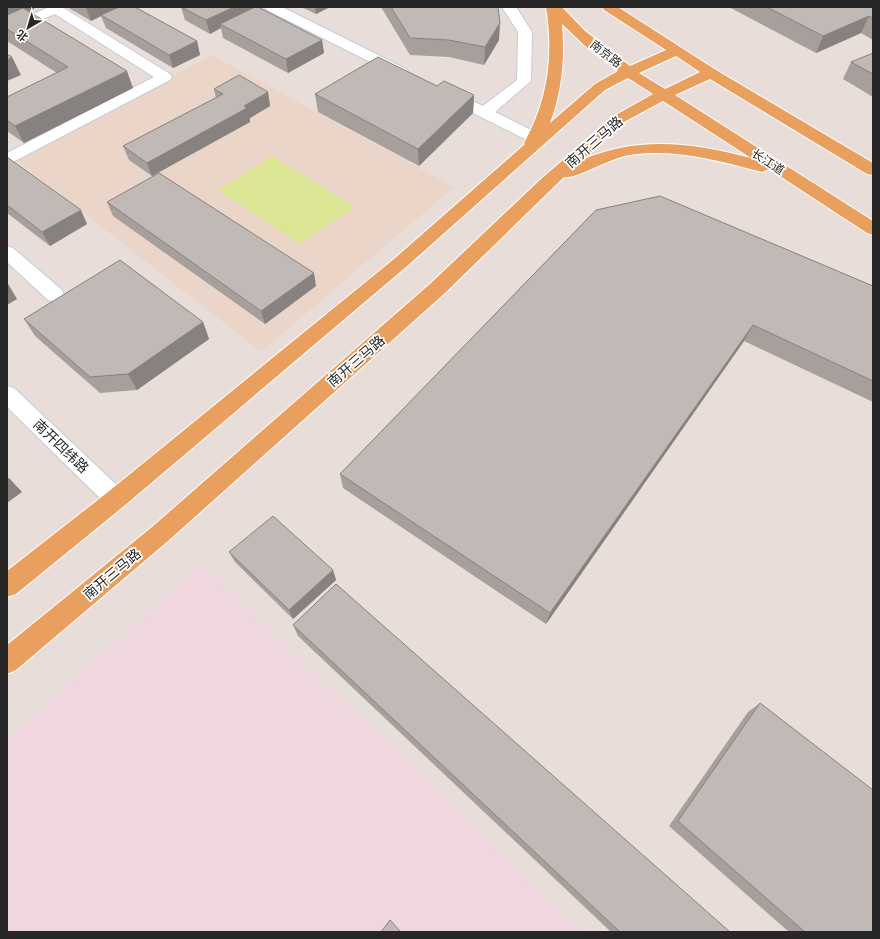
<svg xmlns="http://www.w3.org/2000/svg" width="880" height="939" font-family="'Fira Sans','Noto Sans SC',sans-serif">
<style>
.education{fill:#ebd5c9}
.medical{fill:#f0d6df}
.pitch{fill:#dbe593}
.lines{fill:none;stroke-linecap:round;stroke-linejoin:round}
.minor-casing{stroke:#c4ccd5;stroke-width:2}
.major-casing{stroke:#fff;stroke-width:2}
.minor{fill:#fff;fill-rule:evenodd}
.major{fill:#e99f5e;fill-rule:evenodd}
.wall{fill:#a69f9c}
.shaded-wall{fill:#87827f}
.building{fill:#c1b9b5;stroke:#87827f}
.labels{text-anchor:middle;stroke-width:3.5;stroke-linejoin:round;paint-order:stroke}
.far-street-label{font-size:12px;fill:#272727;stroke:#fff}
.street-label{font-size:14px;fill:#272727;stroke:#fff}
</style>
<rect width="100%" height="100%" fill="#e9ddd9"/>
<path class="education" d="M212,55L454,187L261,352L15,159Z"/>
<path class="medical" d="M202,564L581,932H7V740Z"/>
<path class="pitch" d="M272,156L355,207L300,244L218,190Z"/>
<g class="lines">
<defs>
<path id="minor" d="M46,7H62L170,74L172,77L170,80L13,162L7,164V153L154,77L55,14L7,34V25L47,8Z
M265,7H282L406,69L408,72L406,75L401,76L396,75L267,10Z
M502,7H516L532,32L531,81L495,112L541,135L543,138L541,141L535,143L529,141L441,97L439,94L441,91L446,90L451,91L483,106L517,80L518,32Z
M7,246L13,248L62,290L64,295L62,300L55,302L48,300L7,262Z
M7,386L14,388L124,492L127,499L124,506L116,509L108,506L7,407Z"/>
<path id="major" d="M546,7H562L585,31L630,66L666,50L604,10L602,7H618L716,70L873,163V175L867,174L710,79L675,95L873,221V235L867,233L769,169L762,172C719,161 675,148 630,155C612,157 575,180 564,177L445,293L168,541L16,670L7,674V645L152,527L431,283L541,179L614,116L653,94L628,78L605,90L406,267L124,506L16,594L7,597V571L108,492L394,259L525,144L524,143C548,100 554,55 546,7ZM562,24L584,45L618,71L595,84L550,123C562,91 565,58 562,24ZM676,56L700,72L665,89L639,73ZM663,101L751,158C694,143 638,135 582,160L624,122Z"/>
</defs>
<use href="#minor" class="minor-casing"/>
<use href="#major" class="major-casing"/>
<use href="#minor" class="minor"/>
<use href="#major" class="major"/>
</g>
<path class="wall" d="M7,7H33L34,9L29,12L133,88L24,143L7,131V97L57,73L7,41Z
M67,7H117V8L197,41L200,55L173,68L106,28L101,16L91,21Z
M181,7L322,40L324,53L288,73L223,38L221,28L210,34L185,20Z
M301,7H330L316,14Z
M381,7H498L499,40L484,65L449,57L410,55Z
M729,7H873V40L861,33L816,53Z
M873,53V97L843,79L851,62Z
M437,86L474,95L473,113L419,166L318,112L315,94Z
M214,89L268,92L270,106L250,118V122L152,176L129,160L123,146L216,98Z
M7,157L87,224L50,246L7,213Z
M107,202L316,286L265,324L113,216Z
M596,210L873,286V402L744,341L546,624L343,488L340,474Z
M24,319L203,322L209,339L137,390L100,393L35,336Z
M229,552L333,570L336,580L293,619L235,562Z
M293,625L730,932H611L298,636Z
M760,703L873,932H789L669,826L748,712Z"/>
<path class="shaded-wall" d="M7,7H33L34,9L7,21Z
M88,7H117V9L101,15V16L91,21L86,8Z
M234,7H257L220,24L221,28L210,34L206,20Z
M315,7H330L316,14Z
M869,16L861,33L816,53L823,36Z
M500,23L499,40L484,65L485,47Z
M322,40L324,53L288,73L286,59Z
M197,41L200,55L173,68L169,55Z
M12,57L21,75L7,81V60Z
M127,71L133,88L24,143L15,126Z
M268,92L270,106L250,118V122L152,176L147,163Z
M474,95L473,113L419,166L418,149Z
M81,210L87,224L50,246L42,232Z
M314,273L316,286L265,324L261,311Z
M7,282L17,299L7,305Z
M203,322L209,339L137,390L128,374Z
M753,325L744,341L546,624L550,613Z
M9,478L22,492L7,503V479Z
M333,570L336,580L293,619L289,610Z"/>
<path class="building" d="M119,7H135L197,41L169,55L101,15Z
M181,7H234L206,20Z
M255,7H258L322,40L286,59L220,24Z
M391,7H498L500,23L485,47L449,40L410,38Z
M767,7H873V18L869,16L823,36Z
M23,8L127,71L15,126L7,120V97L68,67L7,29V15Z
M873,53V74L851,62Z
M7,54L12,57L7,60Z
M378,57L437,86L444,81L474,95L418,149L315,94Z
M239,75L268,92L244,106L247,108L147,163L123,146L223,94L214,89Z
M7,157L81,210L42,232L7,205Z
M159,173L314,273L261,311L107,202Z
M660,196L873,286V381L753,325L550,613L340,474L596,210Z
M120,260L203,322L128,374L90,377L24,319Z
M273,516L333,570L289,610L229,552Z
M336,584L730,932H620L293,625Z
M760,703L873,790V932H805L678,821Z
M390,920L401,932H381Z"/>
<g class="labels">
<g class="far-street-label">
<text transform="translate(606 54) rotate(38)" y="4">南京路</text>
<text transform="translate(768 162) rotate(33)" y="4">长江道</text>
</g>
<g class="street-label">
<text transform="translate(594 142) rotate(-41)" y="5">南开三马路</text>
<text transform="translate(356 361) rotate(-41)" y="5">南开三马路</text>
<text transform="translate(61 446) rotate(44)" y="5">南开四纬路</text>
<text transform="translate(112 574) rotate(-40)" y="5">南开三马路</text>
</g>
</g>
<rect width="880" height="939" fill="none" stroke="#272727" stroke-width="16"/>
<g transform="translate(28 28) rotate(218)" stroke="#ffffff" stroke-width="3" paint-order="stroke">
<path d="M0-3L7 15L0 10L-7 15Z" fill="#272727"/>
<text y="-6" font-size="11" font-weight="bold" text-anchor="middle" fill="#272727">北</text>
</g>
</svg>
